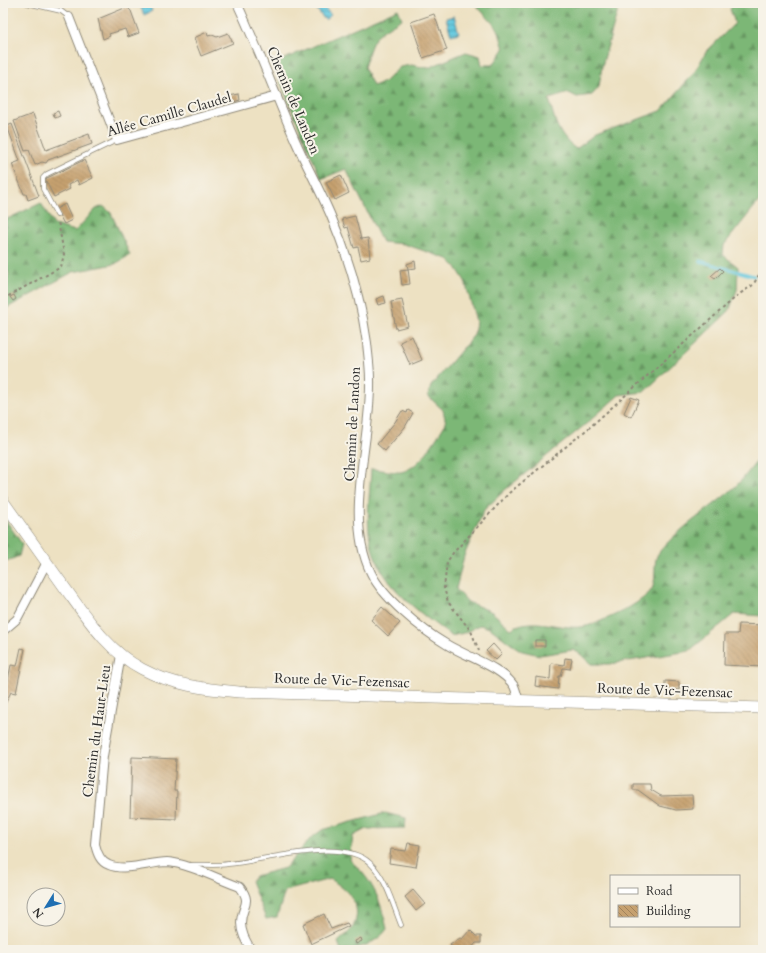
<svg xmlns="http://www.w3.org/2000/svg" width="766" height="953" font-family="Cardo,serif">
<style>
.forest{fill:url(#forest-firs);stroke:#547150}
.water{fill:url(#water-rules);stroke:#467984}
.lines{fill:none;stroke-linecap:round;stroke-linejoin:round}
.stream{stroke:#61c7de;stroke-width:3}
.building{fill:url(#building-back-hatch)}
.lane-casing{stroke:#8c8676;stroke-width:5.5}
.street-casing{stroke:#8c8676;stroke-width:10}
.secondary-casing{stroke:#8c8676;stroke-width:12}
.path{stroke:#8c8676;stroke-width:2;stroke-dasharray:3 3;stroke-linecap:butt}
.lane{stroke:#fff;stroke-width:4}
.street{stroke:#fff;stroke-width:8}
.secondary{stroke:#fff;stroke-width:11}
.labels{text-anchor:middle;stroke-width:4;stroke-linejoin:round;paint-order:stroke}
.street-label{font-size:14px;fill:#2b2b2b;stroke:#f7f3e8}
</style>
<defs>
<pattern id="forest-firs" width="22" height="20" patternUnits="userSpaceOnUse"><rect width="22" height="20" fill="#7cb776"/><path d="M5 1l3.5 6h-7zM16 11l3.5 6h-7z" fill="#669561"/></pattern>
<pattern id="water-rules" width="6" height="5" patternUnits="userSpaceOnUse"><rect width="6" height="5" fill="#61c7de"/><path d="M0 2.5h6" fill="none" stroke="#50a2b4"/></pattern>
<pattern id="building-back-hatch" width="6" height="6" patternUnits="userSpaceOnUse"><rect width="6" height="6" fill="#c6a170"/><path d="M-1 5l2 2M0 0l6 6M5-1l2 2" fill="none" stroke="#a1835c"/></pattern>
</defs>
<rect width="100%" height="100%" fill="#f7f3e8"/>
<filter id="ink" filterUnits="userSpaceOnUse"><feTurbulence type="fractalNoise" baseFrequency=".025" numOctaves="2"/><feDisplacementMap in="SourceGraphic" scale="8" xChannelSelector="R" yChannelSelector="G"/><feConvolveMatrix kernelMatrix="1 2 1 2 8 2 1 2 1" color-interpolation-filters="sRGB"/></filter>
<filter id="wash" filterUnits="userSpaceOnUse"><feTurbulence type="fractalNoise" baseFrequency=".012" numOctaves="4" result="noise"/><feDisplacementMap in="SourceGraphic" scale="16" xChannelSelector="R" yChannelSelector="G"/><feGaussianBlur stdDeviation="0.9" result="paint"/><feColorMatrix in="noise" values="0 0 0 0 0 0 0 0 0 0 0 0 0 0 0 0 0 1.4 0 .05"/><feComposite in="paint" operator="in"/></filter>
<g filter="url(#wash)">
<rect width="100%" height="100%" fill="#ede1c2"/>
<path class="forest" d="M469,3H620L602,66L599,87L592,95L577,97L569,93L549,99C555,120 557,135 576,149L595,135L661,111L694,73L706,52L735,23L730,9L735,3H763V196L724,245L723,255L738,267L737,290L729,311L644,392L619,395L586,424L505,490L484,510L464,556L456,589L468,602L492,612L511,629C535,613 566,635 593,624C612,617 634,607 649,593C660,582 650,562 660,551C682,525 711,509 736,486C746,476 754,464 763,453V616L734,614L689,651L610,664H591L579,653L573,650L540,655L522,651L511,644L490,628L480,625L464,633L451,636C415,609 375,582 369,533C367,512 370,490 371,469C377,469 397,473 401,472C421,468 436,438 446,423L443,410L428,396L431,386L474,335L476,321L465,281L456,267L448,259L404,244L382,242L346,169L321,179L273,64L398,9L402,19C373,36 374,35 364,67L373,86L384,82L400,67L411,65L428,68L466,52L480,56L482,65H493L504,49L498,29L476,5Z
M41,203L54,225L75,231L96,209L103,206L111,213L130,255L115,264L73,272L3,310V284L9,275L3,254V221Z
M3,516L22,544L19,556L5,562L3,558Z
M385,813L406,818L405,828L366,829L353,836L350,860C373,881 380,898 387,929C377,943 358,950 341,950L338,942C342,938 350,932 353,927C364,905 348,890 330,879L285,891L277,917L266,919L251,882L255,876L285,868L311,838L322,830Z"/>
<path class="water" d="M139,3H149L152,11L144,15Z
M318,3H320L331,15L325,20L314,6Z
M454,16L459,33L451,35L446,18Z"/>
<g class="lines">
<path class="stream" d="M700,261L754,276"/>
</g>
<g id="blocks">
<path class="building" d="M127,7L131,11L139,33L128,37L125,29L109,34L110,36L103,39L98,19Z
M434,14L447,50L423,58L411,22Z
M207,32L208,36L212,35L217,37L228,33L233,43L201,56L194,38Z
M239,94L240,100L230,103L229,96Z
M58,111L60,116L55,118L53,113Z
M33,114L46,150L89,134L92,144L48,160L46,163L42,162L35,165L29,150L25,151L14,121Z
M12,124L39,196L28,200L26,194H24L12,164L20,161L7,126Z
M84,160L93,178L79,185L77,180L68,185L70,189L54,197L45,179Z
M341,175L349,193L335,200L326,182Z
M65,204L72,220L64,224L56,209Z
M355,216L361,239L368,238L370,258L361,260L358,247L354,248L348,227L345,228L342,219Z
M415,261L416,268L408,269L410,284L402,285L400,270L408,269L407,264Z
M720,268L723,271L715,279L711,276Z
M14,295L16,299L13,301L10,297Z
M384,296L386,303L378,305L376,299Z
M402,300L408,326L396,329L391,302Z
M412,336L422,360L410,365L400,342Z
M631,397L639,400L631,417L624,413Z
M408,410L413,413L405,427L385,451L377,444L395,422L402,411L407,413Z
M382,607L400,623L388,636L371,620Z
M739,624L763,625V667L724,665L725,634H738Z
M535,640H545V646H535Z
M493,644L502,654L496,660L486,651Z
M21,648L25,649L16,693L11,692L3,708V691L6,690L11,665L17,666Z
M565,658L572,659L570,669L563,668L561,676H559L558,689L535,686L536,677L550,679L551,663L564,665Z
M665,681L679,682V690L665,689Z
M132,757L176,759L174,791H177L176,819L130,817Z
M633,784H650L651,790L661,796L692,795L693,809L676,810L660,806L638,790H633Z
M408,843L420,845L416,867L389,863L391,849L406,851Z
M413,890L425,904L416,911L405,897Z
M324,914L331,929L347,923L349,926L311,944L303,924Z
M470,930L476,936H481V943H476L470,950H456L450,945L460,938L462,939Z
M361,938L362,941L356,944L355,941Z"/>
</g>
</g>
<g filter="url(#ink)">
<use href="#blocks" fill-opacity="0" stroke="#8c8676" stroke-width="1"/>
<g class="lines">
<defs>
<path id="lane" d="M27,3L61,11L69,17
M57,215L43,189V178L47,174L117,140
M189,865C202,864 215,866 228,864C265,861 341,836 370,863C386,878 393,905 401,925"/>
<path id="street" d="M237,3C258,48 275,94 295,140C306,165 320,190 331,216C348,256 361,299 367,343C368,354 370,367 370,379C372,439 343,516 371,573C383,598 422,630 446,644C465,656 502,667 514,686C516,690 517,696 519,701
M69,17L117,140L277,96
M3,631L17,619L47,562
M121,655L103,756L95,844C97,853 100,862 109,865C125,872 151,862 167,862C187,863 220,880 240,887C253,904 241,906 241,923C241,933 246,941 251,950"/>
<path id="secondary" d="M3,501C24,530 44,559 65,588C87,618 108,651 142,669C172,685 205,689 239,692L763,708"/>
</defs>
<use href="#lane" class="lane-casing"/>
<use href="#street" class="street-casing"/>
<use href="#secondary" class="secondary-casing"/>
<path class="path" d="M3,299L61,267L64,254L58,221
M479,651L471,631L448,602L444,588L447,562L453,553L509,493L590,427L738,295L753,285L763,268"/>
<use href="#lane" class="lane"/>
<use href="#street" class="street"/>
<use href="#secondary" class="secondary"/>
</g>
</g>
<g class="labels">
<g class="street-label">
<text transform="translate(294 100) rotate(67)" y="5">Chemin de Landon</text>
<text transform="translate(169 114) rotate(-16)" y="5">Allée Camille Claudel</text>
<text transform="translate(352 424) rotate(-87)" y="5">Chemin de Landon</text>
<text transform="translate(342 680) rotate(2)" y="5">Route de Vic-Fezensac</text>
<text transform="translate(665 690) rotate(2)" y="5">Route de Vic-Fezensac</text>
<text transform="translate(96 731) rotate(-82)" y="5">Chemin du Haut-Lieu</text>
</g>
</g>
<rect width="766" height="953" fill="none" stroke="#f7f3e8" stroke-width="16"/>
<rect x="610" y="875" width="130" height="52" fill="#f7f3e8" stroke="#a5a39c"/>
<rect x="618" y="888" width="20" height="6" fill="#ffffff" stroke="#a5a39c"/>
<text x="646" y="895" font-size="12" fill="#2b2b2b">Road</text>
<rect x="618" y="905" width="20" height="12" fill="url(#building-back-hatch)" stroke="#a5a39c"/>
<text x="646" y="915" font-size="12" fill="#2b2b2b">Building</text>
<g transform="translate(46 907) rotate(233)"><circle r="19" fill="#f7f3e8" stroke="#a5a39c"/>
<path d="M0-3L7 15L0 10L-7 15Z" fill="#1f6fb2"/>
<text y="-6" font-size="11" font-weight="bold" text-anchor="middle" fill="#2b2b2b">N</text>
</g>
</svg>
